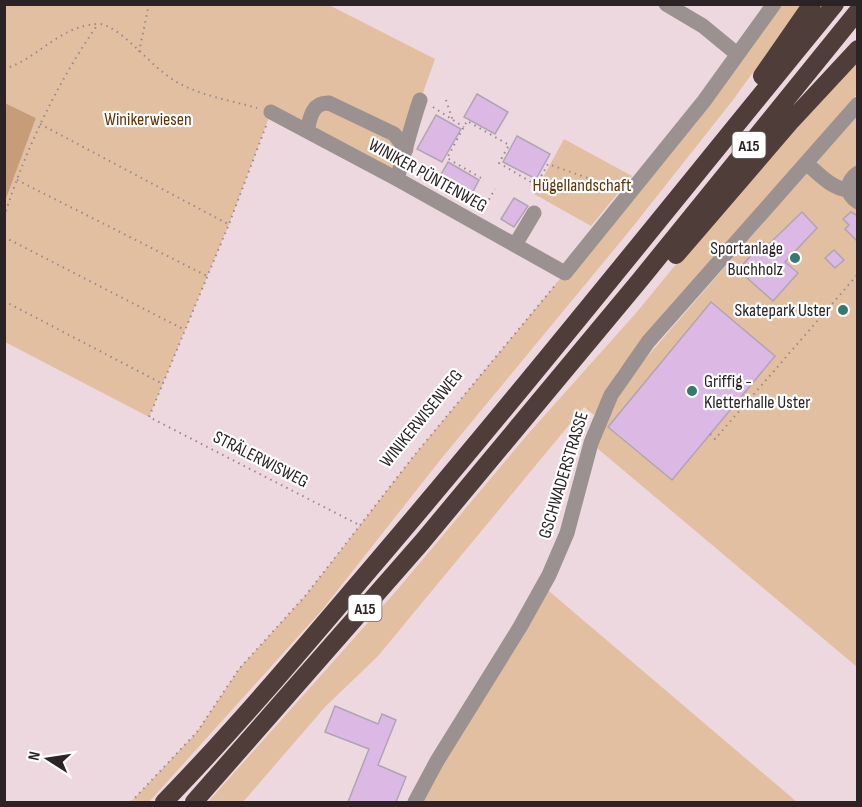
<svg xmlns="http://www.w3.org/2000/svg" width="862" height="807" font-family="'Sofia Sans Condensed',sans-serif">
<style>
.green{fill:#e3bfa1}
.forest{fill:#c79d79}
.building{fill:#dcb9e5;stroke:#b0a4b3;stroke-width:1.5}
.lines{fill:none;stroke-linecap:round;stroke-linejoin:round}
.path{stroke:#98898e;stroke-width:2;stroke-dasharray:1.5 4.5;stroke-linecap:butt}
.minor{stroke:#9b9190;stroke-width:15}
.highway{stroke:#4f3d3a;stroke-width:18}
.poi-dot{fill:#357a70;stroke:#fff;stroke-width:2}
.labels{text-anchor:middle;stroke-width:4.5;stroke-linejoin:round;paint-order:stroke}
.shield{fill:#fff;stroke:#6b6567;stroke-width:1.5}
.shield-label{font-size:16px;font-weight:bold;fill:#2b2326}
.park-label{font-size:18px;fill:#5d3407;stroke:#fff}
.street-label{font-size:18px;fill:#2b2326;stroke:#fff}
.poi-label{font-size:18px;fill:#2b2326;stroke:#fff;text-anchor:end}
</style>
<rect width="100%" height="100%" fill="#edd8df"/>
<path class="green" d="M5,5H329L435,59L408,135L397,179L271,112L229,224L149,417L5,342L4,201L36,118L5,103Z
M774,5H802L733,100L631,229L441,459L322,610L149,802H131L197,732L239,669L306,595L413,457L565,273Z
M857,59V94L644,339L618,371L594,415L584,407L378,656L325,707L243,802H208L397,590L528,434L636,313L714,218Z
M857,114V667L591,443L633,373Z
M564,139L632,176L591,226L534,194Z
M543,586L797,802H415Z"/>
<path class="forest" d="M5,103L36,118L5,201Z"/>
<path class="building" d="M477,94L508,112L495,134L464,117Z
M436,115L461,129L442,162L417,149Z
M517,136L550,154L536,179L503,162Z
M448,162L479,180L467,203L435,185Z
M514,198L528,206L514,227L501,219Z
M802,212L817,228L785,262L798,273L773,301L738,270L763,242L767,246Z
M851,212L858,216V242L845,229L849,225L843,219Z
M834,250L844,260L835,268L825,258Z
M711,302L775,356L672,480L608,427Z
M335,706L378,724L382,714L396,720L378,765L406,777L396,802H348L369,749L325,732Z"/>
<g class="lines">
<path class="path" d="M139,52L149,4
M4,69C35,60 57,30 89,25C95,24 102,23 107,26C129,36 152,67 175,81C200,96 230,100 257,108
M446,100L453,121
M433,107L464,127
M40,124L228,224
M266,126L229,224L149,417L361,526
M481,178L447,158L467,121L509,145L499,163L536,185L548,164L599,182L612,192
M17,180L207,276
M483,210L495,189
M4,217C26,148 57,83 98,24
M4,237L185,330
M4,301L161,383
M710,434L715,439L858,274
M4,800L8,802
M131,802L197,732L239,669L306,595L413,457L557,283"/>
<path class="minor" d="M666,4L703,26L737,54
M271,112L397,179L565,273L704,101L774,4
M307,131C310,118 312,102 329,103L394,134L406,149
M806,163C819,174 831,188 848,190
M858,173C846,181 845,194 858,202
M397,179C405,152 411,126 420,100
M515,245L534,213
M415,802L437,761L520,627L549,575L567,533L591,443L611,395L648,342L858,104"/>
<path class="highway" d="M762,76L812,4
M676,255L792,120L858,49
M164,802C237,727 304,647 372,567C530,382 681,192 835,4
M194,802L422,542L640,280L858,11"/>
</g>
<g class="poi-dot">
<circle cx="795" cy="258" r="6"/>
<circle cx="843" cy="310" r="6"/>
<circle cx="692" cy="391" r="6"/>
</g>
<g class="labels">
<g class="shield">
<rect x="732.5" y="132" width="33" height="26" rx="4.5"/>
<rect x="348.5" y="595" width="33" height="26" rx="4.5"/>
</g>
<g class="shield-label">
<text x="749" y="151">A15</text>
<text x="365" y="614">A15</text>
</g>
<g class="park-label">
<text x="148" y="125">Winikerwiesen</text>
<text x="582" y="191">Hügellandschaft</text>
</g>
<g class="street-label">
<text transform="translate(428 175) rotate(29)" y="6">WINIKER PÜNTENWEG</text>
<text transform="translate(421 418) rotate(-51)" y="6">WINIKERWISENWEG</text>
<text transform="translate(261 459) rotate(27)" y="6">STRÄLERWISWEG</text>
<text transform="translate(563 475) rotate(-73)" y="6">GSCHWADERSTRASSE</text>
</g>
<g class="poi-label">
<text x="783" y="254">Sportanlage<tspan x="783" dy="21">Buchholz</tspan></text>
<text x="831" y="316">Skatepark Uster</text>
<text x="704" y="387" text-anchor="start">Griffig -<tspan x="704" dy="21">Kletterhalle Uster</tspan></text>
</g>
</g>
<rect width="862" height="807" fill="none" stroke="#2b2326" stroke-width="12"/>
<g transform="translate(48 759) rotate(282)" stroke="#ffffff" stroke-width="4.5" paint-order="stroke">
<path d="M0-4.5L10 22L0 15L-10 22Z" fill="#2b2326"/>
<text y="-9" font-size="16" font-weight="bold" text-anchor="middle" fill="#2b2326">N</text>
</g>
</svg>
